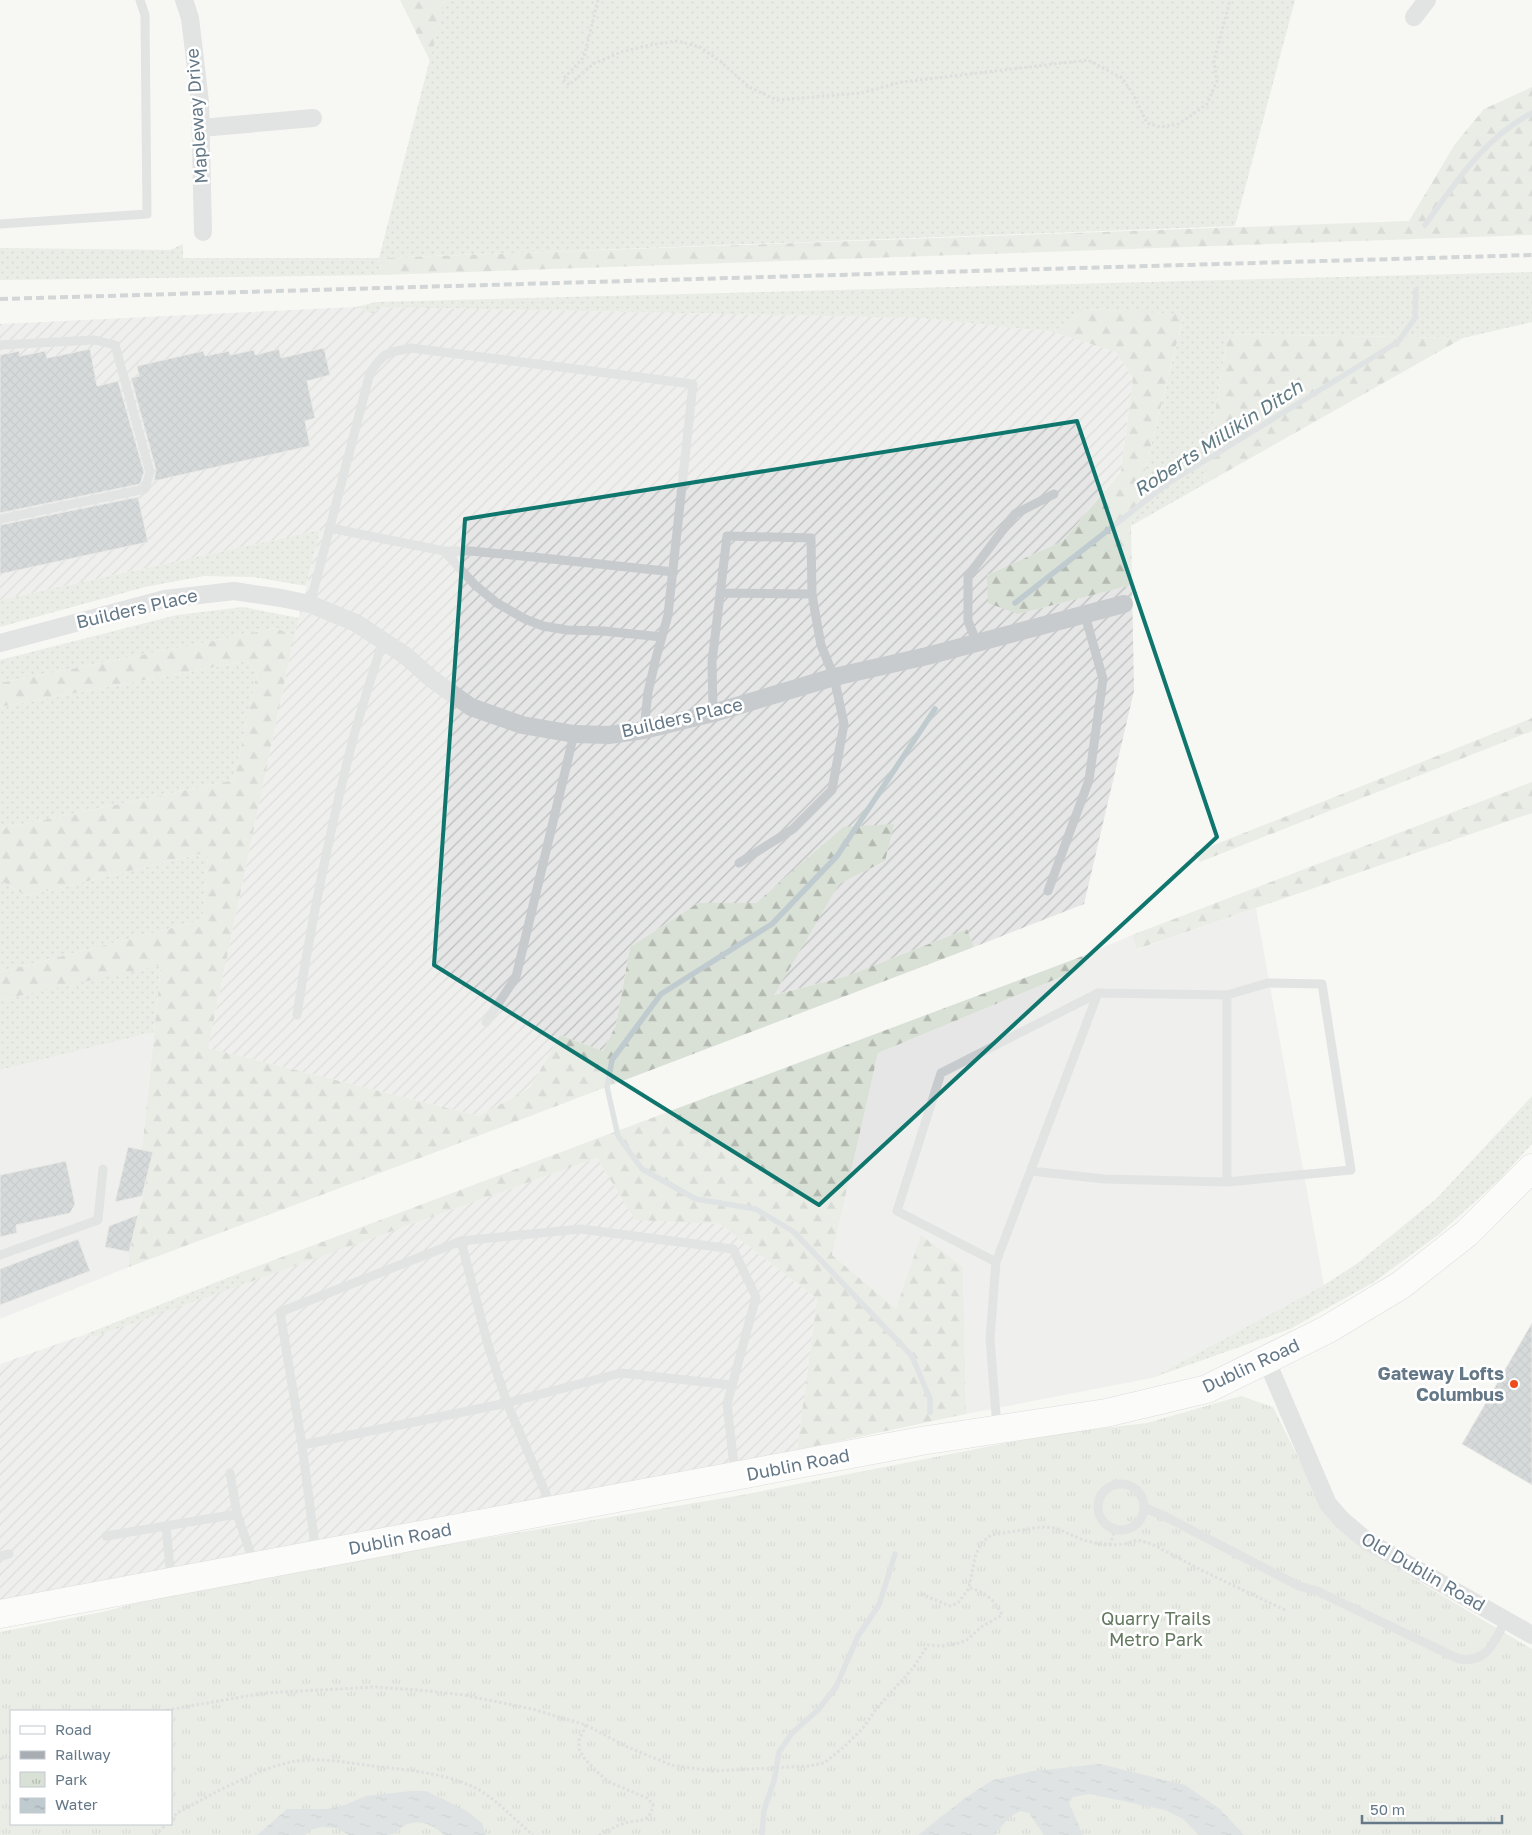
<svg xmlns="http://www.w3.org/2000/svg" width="1532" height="1835" font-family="'Golos Text',sans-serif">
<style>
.built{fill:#e5e6e5}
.industrial{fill:url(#industrial-furrows)}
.grass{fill:url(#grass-dots)}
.forest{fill:url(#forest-firs)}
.park{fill:url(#park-tufts);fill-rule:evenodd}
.water{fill:url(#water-ripples)}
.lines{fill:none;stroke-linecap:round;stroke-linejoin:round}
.stream{stroke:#c0cbd0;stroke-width:5.5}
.building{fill:url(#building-cross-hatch);stroke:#d9d9d7}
.primary-casing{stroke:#babec2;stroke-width:29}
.path{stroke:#bec1c3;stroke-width:3;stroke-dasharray:2.5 2.5;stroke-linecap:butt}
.lane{stroke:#c7cbce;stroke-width:9}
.street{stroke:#c7cbce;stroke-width:18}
.primary{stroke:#fff;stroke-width:28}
.rail{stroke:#a7adb3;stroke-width:4;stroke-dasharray:8 4;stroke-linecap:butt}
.marked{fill:none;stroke:#0f766e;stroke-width:4;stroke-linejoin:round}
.poi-dot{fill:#ef4c1d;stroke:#fff;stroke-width:2}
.labels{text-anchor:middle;stroke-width:5;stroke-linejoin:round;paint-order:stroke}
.street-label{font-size:18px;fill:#647887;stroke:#fff}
.poi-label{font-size:18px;font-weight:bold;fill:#647887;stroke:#fff;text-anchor:end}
.park-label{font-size:18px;fill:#657960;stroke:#fff}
.water-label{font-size:19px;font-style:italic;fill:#607a83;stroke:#fff}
</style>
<defs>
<pattern id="industrial-furrows" width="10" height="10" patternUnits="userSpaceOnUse" patternTransform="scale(1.25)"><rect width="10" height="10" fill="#e5e6e5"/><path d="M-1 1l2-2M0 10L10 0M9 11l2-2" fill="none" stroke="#bdbfbf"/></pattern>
<pattern id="grass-dots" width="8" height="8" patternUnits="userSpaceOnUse" patternTransform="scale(1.25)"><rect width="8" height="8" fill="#d9e0d5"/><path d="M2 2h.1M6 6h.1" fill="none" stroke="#b4bab2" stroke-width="1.8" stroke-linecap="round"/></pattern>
<pattern id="forest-firs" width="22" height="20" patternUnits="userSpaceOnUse" patternTransform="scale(1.25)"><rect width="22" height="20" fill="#d9e0d5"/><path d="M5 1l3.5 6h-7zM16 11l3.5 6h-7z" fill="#b4bab2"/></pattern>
<pattern id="park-tufts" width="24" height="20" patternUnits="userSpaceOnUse" patternTransform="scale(1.25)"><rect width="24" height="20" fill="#d9e0d5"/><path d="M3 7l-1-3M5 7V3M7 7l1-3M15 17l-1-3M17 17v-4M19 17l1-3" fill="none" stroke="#b4bab2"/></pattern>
<pattern id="water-ripples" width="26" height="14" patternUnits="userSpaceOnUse" patternTransform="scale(1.25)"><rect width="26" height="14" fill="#c0cbd0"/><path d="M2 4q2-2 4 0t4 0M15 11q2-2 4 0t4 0" fill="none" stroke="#a0aaae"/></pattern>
<pattern id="building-cross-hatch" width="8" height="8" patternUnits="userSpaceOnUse" patternTransform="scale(1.25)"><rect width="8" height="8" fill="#adb6bb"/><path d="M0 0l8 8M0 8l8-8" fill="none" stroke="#90999e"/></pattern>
</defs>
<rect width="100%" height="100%" fill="#f7f7f4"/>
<path class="built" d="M1256,908L1324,1285L1152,1378L966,1414L963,1267L896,1310L832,1255L878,1053L1085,967L1083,956L1132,935L1138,949Z
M154,1032L142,1150L153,1152L129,1252V1267L0,1319V1070Z"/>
<path class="industrial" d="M356,307L372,314L381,307L921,318L1053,332L1116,352L1133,378L1121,470L1063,541L987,575L1018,614L1132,585L1134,691L1084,904L974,947L967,929L847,976L773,995L839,884L885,861L843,827L756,903H698L630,947L616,1025L603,1051L560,1035L530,1088L479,1116L208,1048L294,637L320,530L0,600V324Z
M597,1158L635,1219L720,1224L817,1299L797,1450L0,1604V1364L86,1334L94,1337Z"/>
<path class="grass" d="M445,0H1295L1235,226L379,258L382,275L0,280V248L170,250L183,244V258H379Z
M1532,272V322L1463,338L1228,334L1203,485L1131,526L1184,315L1087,309L1053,332L921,318L381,307L372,314L356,307L376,302Z
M320,530L306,586L253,577L204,576L145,587L0,627V600Z
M243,607L299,618L294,637L277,628L0,683V660L177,615Z
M247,661L257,673L234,780L0,829V707Z
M208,852L203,920L0,972V880L26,896Z
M161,964L154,1032L0,1070V1000Z
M1532,1096V1144L1501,1178L1438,1235L1374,1282L1290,1329L1152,1378L1324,1285L1358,1263L1437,1198Z
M242,1272L247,1283L94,1337L86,1334Z"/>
<path class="forest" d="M400,0H445L430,61Z
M1532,87V235L382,275L379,258L1409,221L1455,144L1484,109Z
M1087,309L1184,314L1131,526L1132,585L1018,614L988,603L987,575L1063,541L1121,471L1133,378L1116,352L1053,332Z
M1228,334L1463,338L1203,485Z
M277,628L294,637L208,1048L479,1116L530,1088L560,1035L603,1051L616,1025L630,947L698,903H756L843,827L894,824L885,861L839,884L774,995L847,976L967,929L974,947L428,1155L129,1267V1252L153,1153L142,1150L161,965L0,1000V972L203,920L208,852L26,896L0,880V829L234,780L257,673L247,661L0,707V683Z
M1532,718V731L1200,862L1194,853Z
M1532,782V813L1137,949L1132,935Z
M1083,956L1085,967L878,1053L832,1255L896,1309L921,1235L963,1267L966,1414L797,1450L817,1299L720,1224L635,1220L597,1158L247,1283L242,1272Z"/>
<path class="park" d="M1241,1396L1273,1407L1323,1508L1359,1546L1532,1649V1835H0V1632L102,1612L317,1556L450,1544L742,1495L1053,1434L1147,1423ZM11,1711H171V1824H11Z"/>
<path class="water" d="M1100,1764L1185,1785L1220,1809L1244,1835H1199L1183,1819L1165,1810L1090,1794L1073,1797L1069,1803L1083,1835H1044L1029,1813L1020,1811L1010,1817L994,1835H918L965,1798L991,1781L1033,1771Z
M411,1791H426L467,1811L482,1823L486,1835H444C435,1826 419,1818 406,1825C400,1828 396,1833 389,1835H349L336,1828L322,1827L310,1830L305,1835H257L287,1809H326L345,1805L366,1796Z"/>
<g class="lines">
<path class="stream" d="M1425,225C1455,183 1485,137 1532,113
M1015,603L1167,484L1398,342L1415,318L1416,290
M930,1412V1399L912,1356L794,1232L756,1209L696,1199L642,1169L618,1136L607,1087L612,1060L661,994L772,924L837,856L935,709
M762,1835L764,1810L774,1781L779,1752L792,1733L818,1710L836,1687L858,1636L879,1605L895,1554"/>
</g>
<path class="building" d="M324,348L330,375L307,381L315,418L305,421L310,446L154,481L156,470L131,378L139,376L137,366L203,351L205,356L229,351L230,355L254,350L255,355L279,349L281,358Z
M90,349L97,386L118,381L144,472L140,484L0,513V355L19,351L20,356L45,351L47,358Z
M138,497L148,542L0,574V525Z
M128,1147L153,1152L142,1196L115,1202Z
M66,1161L75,1204L70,1213L16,1225L17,1233L0,1237V1175Z
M138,1215L129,1252L105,1247L109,1226Z
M78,1239L90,1271L0,1305V1269Z
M1532,1323V1485L1462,1444Z"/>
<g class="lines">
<defs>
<path id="primary" d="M0,1614L921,1441L1106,1413L1207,1389L1328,1329L1401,1285L1467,1233L1532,1168"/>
</defs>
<use href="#primary" class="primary-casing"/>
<path class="path" d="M598,0L584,57L563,79L569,85L593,64L621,52L650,45L677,41L700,47L720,61L749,87L777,100L861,93L902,82L1088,60L1122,78L1132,92L1147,123L1160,127L1179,124L1207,104L1217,81L1214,61L1230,0
M1110,1545L1115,1530
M921,1594L950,1606L958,1603L969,1588L975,1557L981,1543L991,1535L1040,1527L1056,1528L1083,1540L1095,1543L1110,1545L1124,1544L1138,1540L1152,1544L1205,1572L1287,1611
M162,1711L264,1693L375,1687L418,1690L464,1695L532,1709L586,1725L625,1746L671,1765L712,1771L809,1766L824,1763L844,1747L863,1728L877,1708L913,1668L928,1645L942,1646L956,1644L967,1640L981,1627L1002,1615C997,1602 983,1590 969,1588
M586,1725L579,1740V1749L584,1758L596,1771L609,1782L647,1798L653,1804C650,1826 637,1818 622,1824C614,1827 607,1831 599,1835
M0,1759L11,1756
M171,1819L177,1813C209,1796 256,1769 291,1762C321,1756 352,1764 382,1767C415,1771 451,1774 481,1791C500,1803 516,1821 533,1835
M155,1835L167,1824"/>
<path class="lane" d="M0,224L147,214L145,15L140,0
M0,345L95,340L115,345L150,472L145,489L0,519
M330,528L444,551L475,585L497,603L525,619L543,626L567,630L603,631L662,637
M444,551H470L533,557L674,572
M720,593L812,594
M310,604L370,373C384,352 386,353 411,348L693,384L668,615L656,658L648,692L644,730
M977,643L968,621V576L1015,514L1054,494
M713,713L712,662L727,536L811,538L812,594L817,623L821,645L834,677L844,724L832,790L793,829L739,863
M1048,891L1089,780L1103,679L1085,615
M1227,995V1182
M297,1015C311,922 330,830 353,739C362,706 373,673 383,640
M486,1022L516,977L574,734
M461,1241L488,1345L507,1403L552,1508
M0,1255L98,1220L103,1169
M996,1262L897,1211L941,1073L1098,993
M997,1427L990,1339L996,1262L1098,993L1227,995L1268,983L1322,984L1351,1170L1227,1182L1104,1179L1031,1171
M302,1445L507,1403L621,1373L732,1385
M230,1473L237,1514L254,1563
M1098 1507a23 23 0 1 1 46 0a23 23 0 1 1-46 0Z
M1145,1508L1164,1516L1299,1586L1317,1591L1459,1659C1489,1663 1494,1641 1506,1619
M166,1526L171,1578
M106,1536L237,1514
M316,1553L302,1445L280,1312L461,1241L581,1229L733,1249L756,1297L727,1404L735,1474
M0,1556L9,1554"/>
<path class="street" d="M184,0L190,18L200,102L203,232
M1414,17L1427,0
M201,128L313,118
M0,643L165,599L234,591L281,598L310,604L356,623L406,656L433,680L471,707L522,725L574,734L609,735L644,730L713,713L834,677L927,656L1124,604
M1266,1359L1328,1504L1342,1520L1367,1541L1532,1635"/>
<use href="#primary" class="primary"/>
<path class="rail" d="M0,299L1532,255"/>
</g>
<path d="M0 0H1532V1835H0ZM1077,421L1217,837L819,1205L434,965L465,519Z" fill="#f7f7f4" fill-opacity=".55" fill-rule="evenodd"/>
<path class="marked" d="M1077,421L1217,837L819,1205L434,965L465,519Z"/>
<circle class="poi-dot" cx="1514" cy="1384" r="5"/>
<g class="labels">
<g class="street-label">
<text transform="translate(197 116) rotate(-94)" y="6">Mapleway Drive</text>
<text transform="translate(137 609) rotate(-13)" y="6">Builders Place</text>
<text transform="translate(682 718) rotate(-13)" y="6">Builders Place</text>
<text transform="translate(1251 1366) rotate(-25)" y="6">Dublin Road</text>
<text transform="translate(798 1465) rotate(-11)" y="6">Dublin Road</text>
<text transform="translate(400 1539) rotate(-11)" y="6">Dublin Road</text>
<text transform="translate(1423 1572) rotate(30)" y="6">Old Dublin Road</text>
</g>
<g class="poi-label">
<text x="1504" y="1380">Gateway Lofts<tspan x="1504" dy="21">Columbus</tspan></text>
</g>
<g class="park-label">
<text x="1156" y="1625">Quarry Trails<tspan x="1156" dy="21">Metro Park</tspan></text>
</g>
<g class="water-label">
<text transform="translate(1218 438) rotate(-33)" y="7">Roberts Millikin Ditch</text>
</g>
</g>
<rect x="10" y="1710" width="162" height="115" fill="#ffffff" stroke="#c1c9cf"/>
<rect x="20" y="1726" width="25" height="8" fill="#ffffff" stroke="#c1c9cf"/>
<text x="55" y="1735" font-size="15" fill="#647887">Road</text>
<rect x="20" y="1751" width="25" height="8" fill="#a7adb3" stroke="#c1c9cf"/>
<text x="55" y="1760" font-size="15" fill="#647887">Railway</text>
<rect x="20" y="1772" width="25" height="15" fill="url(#park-tufts)" stroke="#c1c9cf"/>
<text x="55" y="1785" font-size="15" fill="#647887">Park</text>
<rect x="20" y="1798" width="25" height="15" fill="url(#water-ripples)" stroke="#c1c9cf"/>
<text x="55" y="1810" font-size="15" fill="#647887">Water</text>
<path d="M1362 1815v8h140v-8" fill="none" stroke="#647887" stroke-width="2.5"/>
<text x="1370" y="1815" font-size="15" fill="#647887" stroke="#ffffff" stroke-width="4" paint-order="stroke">50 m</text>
</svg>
